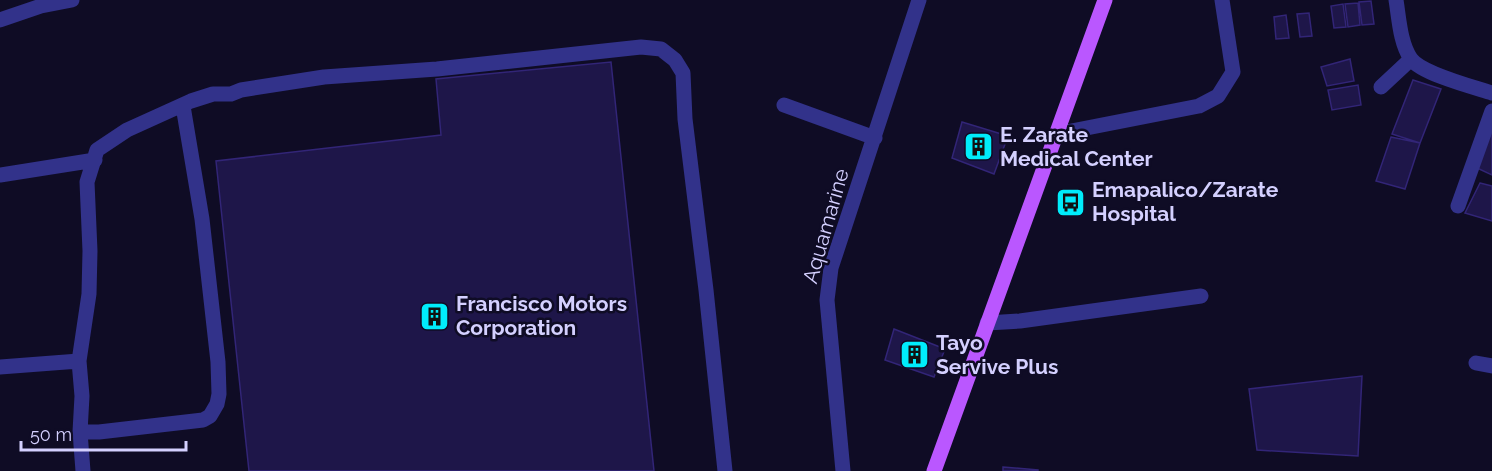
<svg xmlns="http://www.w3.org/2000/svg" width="1492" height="471" font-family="Raleway,sans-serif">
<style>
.building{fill:#1e1649;stroke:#322577;stroke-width:1.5}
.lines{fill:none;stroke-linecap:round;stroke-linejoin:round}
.minor{stroke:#32328a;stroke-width:15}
.major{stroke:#ba57ff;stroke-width:15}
.labels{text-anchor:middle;stroke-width:5;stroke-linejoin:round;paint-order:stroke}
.poi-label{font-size:21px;font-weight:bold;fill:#d4d0ff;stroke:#0f0c25;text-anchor:start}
.street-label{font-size:21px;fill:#d4d0ff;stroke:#0f0c25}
</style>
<rect width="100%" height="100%" fill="#0f0c25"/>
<path class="building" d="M1371,1L1374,24L1362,25L1359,2Z
M1358,3L1360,25L1348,27L1345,4Z
M1343,4L1346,27L1334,28L1331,6Z
M1309,13L1312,36L1300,37L1297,14Z
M1286,15L1289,38L1276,39L1274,17Z
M1350,59L1354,81L1327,86L1321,67Z
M611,62L654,471H249L216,161L441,135L436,79Z
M1413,80L1441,89L1420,143L1392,134Z
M1358,85L1361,105L1332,110L1328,90Z
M1492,119V175L1475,167Z
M962,122L1008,136L994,174L952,158Z
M1391,137L1420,143L1405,189L1376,181Z
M1480,183L1492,186V221L1465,213Z
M894,329L945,349L934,377L885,360Z
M1362,376L1358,456L1257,450L1249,389Z
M1003,467L1038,470V471H1003Z"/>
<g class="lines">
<path class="minor" d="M1396,0C1399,18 1400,43 1411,59C1422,74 1473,87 1492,93
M0,20L41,6L72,0
M1381,87L1411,59
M784,105L875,138
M1056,134L1199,106L1218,96L1233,72L1222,0
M0,175L95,160
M1458,206L1492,111
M987,323L1020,321L1201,296
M1476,363L1492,366
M0,367L79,361
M80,432H99L203,420L210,416L217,404L219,394L218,362L202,219L183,106
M83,471L80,432L82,396L79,361L89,294L90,251L87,182L97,150L127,130L191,101L213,94H231L241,90L324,77L437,69L641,47L661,49L675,60L683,73L685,119L706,290L725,471
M843,471L827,300L831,268L919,0"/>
<path class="major" d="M934,471L1105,0"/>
</g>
<defs>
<symbol id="building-square" viewBox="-11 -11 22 22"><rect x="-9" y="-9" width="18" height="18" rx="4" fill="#00ecfb" stroke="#0f0c25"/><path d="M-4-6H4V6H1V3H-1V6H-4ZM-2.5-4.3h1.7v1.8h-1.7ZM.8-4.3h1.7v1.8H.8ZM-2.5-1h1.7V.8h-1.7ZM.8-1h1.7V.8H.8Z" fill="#111"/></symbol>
<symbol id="bus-square" viewBox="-11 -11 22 22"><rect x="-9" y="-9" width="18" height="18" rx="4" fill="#00ecfb" stroke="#0f0c25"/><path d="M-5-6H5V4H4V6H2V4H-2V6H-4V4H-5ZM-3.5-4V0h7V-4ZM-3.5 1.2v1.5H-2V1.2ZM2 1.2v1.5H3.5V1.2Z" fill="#111"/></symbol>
</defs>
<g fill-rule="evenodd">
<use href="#building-square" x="962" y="130" width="33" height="33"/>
<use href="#bus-square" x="1054" y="186" width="33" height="33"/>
<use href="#building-square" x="418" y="300" width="33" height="33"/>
<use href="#building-square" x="898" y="338" width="33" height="33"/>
</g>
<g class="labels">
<g class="poi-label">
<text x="1000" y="142">E. Zarate<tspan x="1000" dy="24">Medical Center</tspan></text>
<text x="1092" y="197">Emapalico/Zarate<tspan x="1092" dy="24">Hospital</tspan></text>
<text x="456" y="311">Francisco Motors<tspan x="456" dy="24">Corporation</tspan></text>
<text x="936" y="350">Tayo<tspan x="936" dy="24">Servive Plus</tspan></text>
</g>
<g class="street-label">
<text transform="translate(826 226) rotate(-74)" y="7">Aquamarine</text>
</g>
</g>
<path d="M21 441v9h165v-9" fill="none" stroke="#d4d0ff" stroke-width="3"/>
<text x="30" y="441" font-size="18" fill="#d4d0ff" stroke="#0f0c25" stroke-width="4.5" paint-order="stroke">50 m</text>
</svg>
